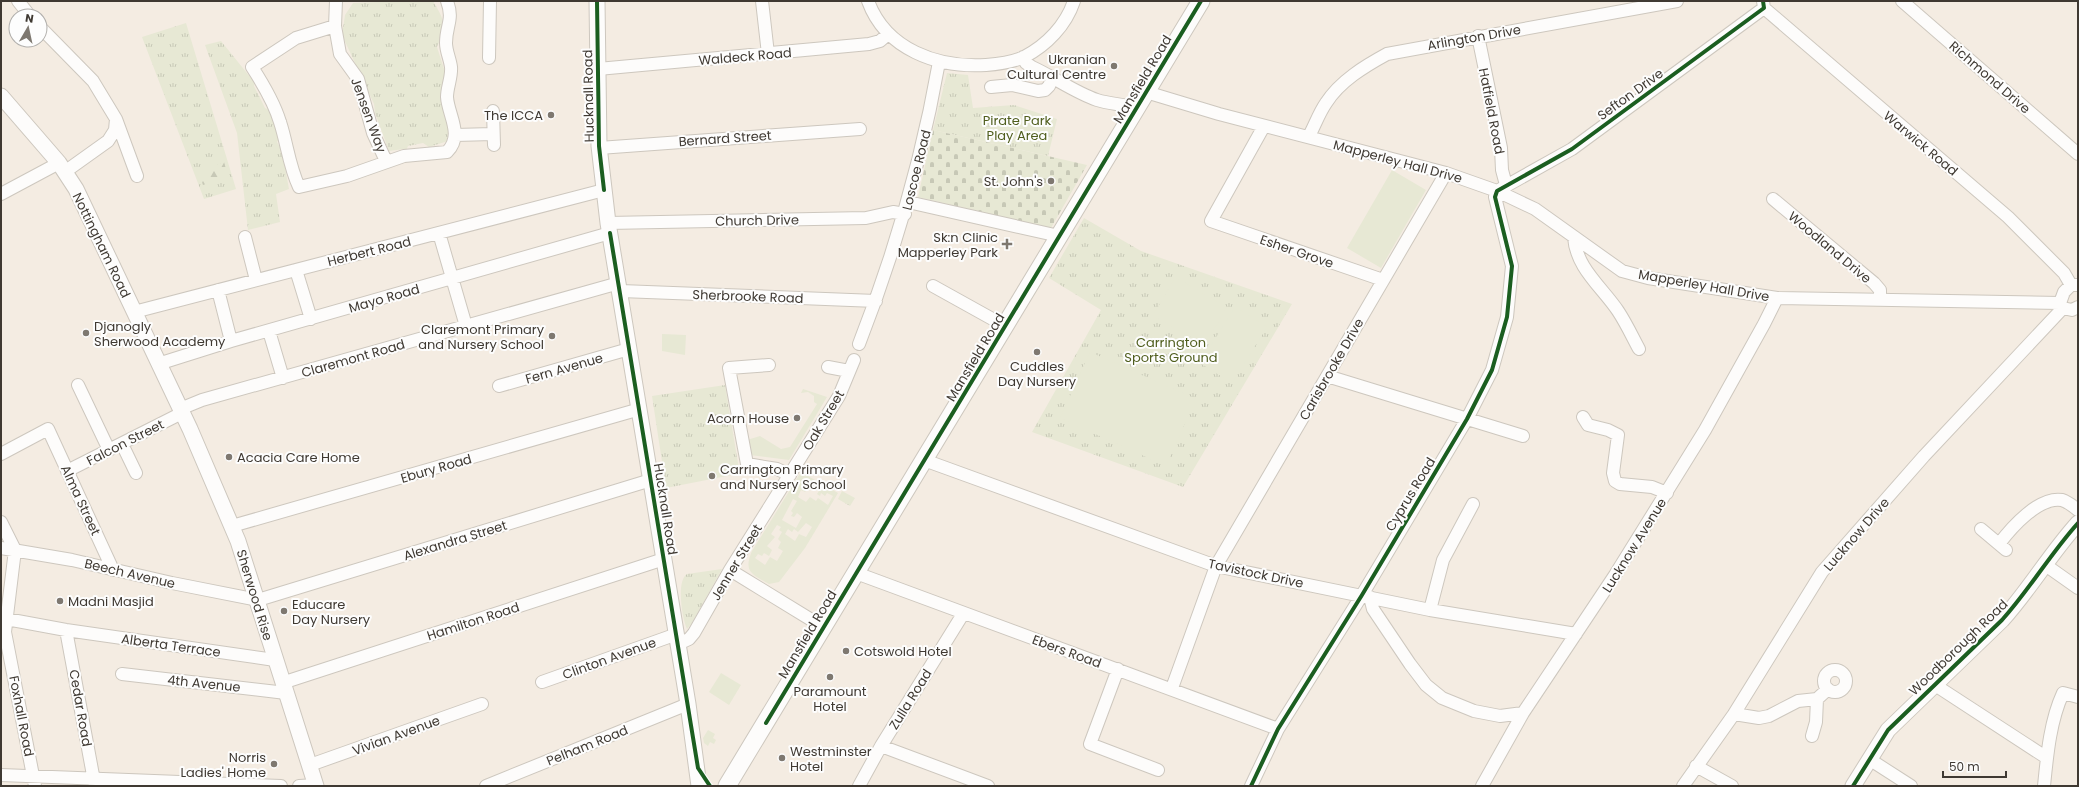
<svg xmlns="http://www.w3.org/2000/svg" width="2079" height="787" font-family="Poppins,sans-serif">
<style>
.grass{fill:url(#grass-tufts)}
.forest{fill:url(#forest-firs)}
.cemetery{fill:url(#cemetery-stones)}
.garden{fill:#e7e8d4;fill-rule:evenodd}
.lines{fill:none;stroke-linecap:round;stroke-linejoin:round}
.minor-casing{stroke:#cdc7be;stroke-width:14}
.major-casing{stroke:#cdc7be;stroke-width:17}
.highway-casing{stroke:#cdc7be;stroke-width:19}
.minor{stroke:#fdfcfb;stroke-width:12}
.major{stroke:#fdfcfb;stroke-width:15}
.highway{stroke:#fdfcfb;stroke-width:17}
.cycleway-casing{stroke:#fdfdfd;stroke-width:6}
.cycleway{stroke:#1b5e20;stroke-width:4}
.poi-dot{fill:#7e7870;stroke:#fdfdfd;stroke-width:1.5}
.labels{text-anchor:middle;stroke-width:4;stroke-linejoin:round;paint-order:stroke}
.street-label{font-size:13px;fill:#3f3932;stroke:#fdfdfd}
.poi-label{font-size:13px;fill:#3f3932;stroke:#fdfdfd;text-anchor:end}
.park-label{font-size:13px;fill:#505e1e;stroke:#fdfdfd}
</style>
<defs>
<pattern id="grass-tufts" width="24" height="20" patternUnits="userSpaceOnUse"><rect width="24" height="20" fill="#e7e8d4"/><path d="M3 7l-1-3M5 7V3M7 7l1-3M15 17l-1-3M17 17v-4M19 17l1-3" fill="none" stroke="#c7c8b6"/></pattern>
<pattern id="forest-firs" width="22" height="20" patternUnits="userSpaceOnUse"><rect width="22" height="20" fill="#e7e8d4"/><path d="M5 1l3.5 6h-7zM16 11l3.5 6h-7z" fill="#c7c8b6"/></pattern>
<pattern id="cemetery-stones" width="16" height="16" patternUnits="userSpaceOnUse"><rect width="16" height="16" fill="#e7e8d4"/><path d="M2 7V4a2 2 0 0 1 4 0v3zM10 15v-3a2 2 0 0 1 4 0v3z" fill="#c7c8b6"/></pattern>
</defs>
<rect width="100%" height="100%" fill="#f4ece2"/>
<path class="grass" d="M400,1H433C445,21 447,25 437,47L445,72L451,136L448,141L429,147L423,143L408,146L405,153L404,149L389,151L375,113L374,104L342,35L345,15L353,3Z
M186,23L236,189L204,199L142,37Z
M221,41L255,83L254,86L265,108L269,110L277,130V133L279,139L277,142L282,151L289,189L276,194L280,222L248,230L237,133L205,45Z
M947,73L968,75L973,108L1014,105L1057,119L1048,156L933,130Z
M1084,218L1141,251L1292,304L1183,487L1032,432L1101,310L1049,278Z
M725,385L739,469L737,474L666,488L652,396Z
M842,491L855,498L850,506L838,499Z
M722,569L692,623L687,629C682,618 676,581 687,574Z"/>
<path class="forest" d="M224,162L228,176L203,185L198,171Z"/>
<path class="cemetery" d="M933,130L1087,165L1051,228L918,197Z"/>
<path class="garden" d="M1392,170L1426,190L1381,268L1347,248Z
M1175,277L1227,307L1205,345L1153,316Z
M1235,307L1267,327L1232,383L1200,363Z
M662,334L686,335L685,355L662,351Z
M1090,352L1196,399L1166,466L1060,418Z
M803,389L827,397L789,460L750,455L747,440L760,436L781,449L790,447L817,404L814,402V396L808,392L801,393Z
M801,472L838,493L805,548L779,582L769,584C752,574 743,572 752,551ZM810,486L819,491L817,494L820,496L821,493L825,496L827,493L833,496L828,505L818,498L816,501L810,497L806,502L798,497L801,490L805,492ZM793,499L797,501L791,511L793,513L791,516L794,517L797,513L802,517L796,528L782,520ZM806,523L812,527L806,537L799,534L795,541L785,534L788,529L792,532L794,529L798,532ZM777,525L781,527L779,530L782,532L778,539L781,542L778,548L783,551L777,561L770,557L765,565L755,558L758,554L762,556L764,553L769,556L772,550L767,546L775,537L771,534Z
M721,673L741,685L729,705L709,692Z
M708,730L715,734L713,738L716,740L714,744L710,742L708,746L704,743L703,738Z"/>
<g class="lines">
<defs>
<path id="minor" d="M18,1L30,16
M336,1L335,26L340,54L358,79L373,133L386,161
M762,1L768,54
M868,1C886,50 938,68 986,65C998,64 1013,62 1024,57C1047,45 1066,25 1074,1
M1902,1L2078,154
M1764,8L2008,217L2064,273L2071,285
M335,26L296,38L252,67C263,84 274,102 280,122C287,143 289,166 299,187L347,176L404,156L447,152C464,135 448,115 447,97C447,87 452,77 451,67C450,59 446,51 446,43C446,25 454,20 447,1
M40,27L93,81L116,119L115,130L108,141L66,171
M1478,36L1501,148L1502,170L1506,185
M1023,57L1026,63L1032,67C1054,77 1074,92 1097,100C1109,104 1123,104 1136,108
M489,58L490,1
M598,69L869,44L880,41L888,34
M991,87L1012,85L1038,91L1045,90L1049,86L1053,77
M1146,92L1219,114L1446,173L1497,191L1535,209L1622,271L1648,278L1777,298L2060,303
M493,111L494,145
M116,119L137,176
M1264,126L1211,221L1383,280
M455,135L493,134
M1309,136C1315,125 1319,113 1326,103C1340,81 1365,66 1387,54L1677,1
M599,148L860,129
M1,194L59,163
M1773,199L1874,283L1880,290V298
M908,202L1059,236
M608,223L866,218L893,212L905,214
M439,233L466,326
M245,237L256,280
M1574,237C1576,268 1602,287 1618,311C1626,323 1632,336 1639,349
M296,270L311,319
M2078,285H2071L2064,292L2060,303L2063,308L2072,310L2078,307
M933,286L1005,326
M218,290L231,341
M621,291L876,301
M134,312L604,190
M269,331L283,378
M859,344C895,252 922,159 939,62
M158,364L231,341L610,233
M769,365L729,368L747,464L777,469L790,475
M828,367L849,371
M1327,376L1523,436
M78,385L109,450
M499,386L629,349
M180,409L202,400L619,283
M1583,417L1588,425L1608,430L1618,435L1613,473L1615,481L1620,484L1652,487L1667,493
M122,444L136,473
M1,454L48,429L113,570
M924,460L1216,566L1430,610L1576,634
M67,471L182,413
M1,522L15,550L5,632L35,786
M232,526L640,409
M1981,529L2006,550
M1999,544C2011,528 2039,496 2062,500C2068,502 2073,506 2078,510
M1,548L72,560L172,583L258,600L651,480
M2044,564L2078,588
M730,570L823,627
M856,573L1278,729
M1370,597L1373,609L1410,664L1426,685L1442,698L1474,711L1500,716L1523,713
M1430,610L1443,560L1473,504
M1,618L66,630L275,660
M66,630L95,786
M678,644L689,639L694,633L730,570L839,396L854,360
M1118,669L1090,744L1158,770
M1824 681a11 11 0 1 1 22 0a11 11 0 1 1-22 0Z
M122,674L286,693
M542,682L677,634
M282,683L664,559
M1935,685L2047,758
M1172,688L1216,566L1446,173
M1734,714L1759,718L1769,716L1798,701L1817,699L1828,689
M1812,736L1816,722L1817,699
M881,746L988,786
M1869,759L1911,786
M310,765L482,704
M1696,766L1732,786
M1,775L281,786
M299,786L316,785
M486,786L688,704
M859,786L881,746L963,614
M1251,786L1278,729L1362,595L1467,419L1492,370L1507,317L1512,266L1495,197L1497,191L1572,149L1764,8L1763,1
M1482,786L1523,713L1615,575L1705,430L1764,324L1777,298
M1683,786L1734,714L1822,572L1924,456L2063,308
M2044,786C2047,756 2050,721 2063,693L2078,697"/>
<path id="major" d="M597,1L599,146L608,223L688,704L699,786
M1,96L59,163L76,189L190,429L238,541L316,786
M1853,786L1888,730L2002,620C2030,589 2050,554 2078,523"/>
<path id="highway" d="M727,786L1201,1"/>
</defs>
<use href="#minor" class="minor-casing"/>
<use href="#major" class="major-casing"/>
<use href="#highway" class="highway-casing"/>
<use href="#minor" class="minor"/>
<use href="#major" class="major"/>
<use href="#highway" class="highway"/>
<defs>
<path id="cycleway" d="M597,1L599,146L604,190
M610,233L698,768L710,786
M766,723L1201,1
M1251,786L1278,729L1362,595L1467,419L1492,370L1507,317L1512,266L1495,197L1497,191L1572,149L1764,8L1763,1
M1853,786L1888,730L2002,620C2030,589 2050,554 2078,523"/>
</defs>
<use href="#cycleway" class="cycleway-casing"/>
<use href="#cycleway" class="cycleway"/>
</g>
<g class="poi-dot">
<circle cx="1114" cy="66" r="4"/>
<circle cx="551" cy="115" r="4"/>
<circle cx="1051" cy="181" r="4"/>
<path d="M1005 238h4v4h4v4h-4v4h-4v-4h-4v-4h4z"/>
<circle cx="86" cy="333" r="4"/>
<circle cx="552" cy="336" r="4"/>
<circle cx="1037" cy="352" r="4"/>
<circle cx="797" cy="418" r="4"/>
<circle cx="229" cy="457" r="4"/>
<circle cx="712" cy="476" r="4"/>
<circle cx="60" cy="601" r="4"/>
<circle cx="284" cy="611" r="4"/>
<circle cx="846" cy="651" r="4"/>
<circle cx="830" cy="677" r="4"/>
<circle cx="782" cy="758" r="4"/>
<circle cx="274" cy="764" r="4"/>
</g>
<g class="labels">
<g class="street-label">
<text transform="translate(1474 37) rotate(-10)" y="5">Arlington Drive</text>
<text transform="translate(745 56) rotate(-5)" y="5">Waldeck Road</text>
<text transform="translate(1990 77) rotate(41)" y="5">Richmond Drive</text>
<text transform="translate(1142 79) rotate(-59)" y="5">Mansfield Road</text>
<text transform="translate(1630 94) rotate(-36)" y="5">Sefton Drive</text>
<text transform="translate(588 96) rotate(-91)" y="5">Hucknall Road</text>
<text transform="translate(1492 111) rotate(79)" y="5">Hatfield Road</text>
<text transform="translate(369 115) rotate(70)" y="5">Jensen Way</text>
<text transform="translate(725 138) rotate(-4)" y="5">Bernard Street</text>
<text transform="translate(1921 143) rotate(40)" y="5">Warwick Road</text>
<text transform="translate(1398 161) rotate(15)" y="5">Mapperley Hall Drive</text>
<text transform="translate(916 170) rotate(-76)" y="5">Loscoe Road</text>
<text transform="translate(757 220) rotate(-1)" y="5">Church Drive</text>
<text transform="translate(102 245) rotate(64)" y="5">Nottingham Road</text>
<text transform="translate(1830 247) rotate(40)" y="5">Woodland Drive</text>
<text transform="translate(369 251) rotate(-14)" y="5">Herbert Road</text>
<text transform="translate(1297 251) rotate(19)" y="5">Esher Grove</text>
<text transform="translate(1704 285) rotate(10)" y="5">Mapperley Hall Drive</text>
<text transform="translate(748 296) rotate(2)" y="5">Sherbrooke Road</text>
<text transform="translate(384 298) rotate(-16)" y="5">Mayo Road</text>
<text transform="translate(975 357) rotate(-59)" y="5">Mansfield Road</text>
<text transform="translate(353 358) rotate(-16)" y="5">Claremont Road</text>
<text transform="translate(564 368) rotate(-16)" y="5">Fern Avenue</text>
<text transform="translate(1331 369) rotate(-60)" y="5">Carisbrooke Drive</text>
<text transform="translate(823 420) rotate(-59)" y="5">Oak Street</text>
<text transform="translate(125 442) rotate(-27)" y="5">Falcon Street</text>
<text transform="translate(436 468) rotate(-16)" y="5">Ebury Road</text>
<text transform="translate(1410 494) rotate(-59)" y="5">Cyprus Road</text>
<text transform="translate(81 500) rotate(65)" y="5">Alma Street</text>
<text transform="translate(666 509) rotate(81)" y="5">Hucknall Road</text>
<text transform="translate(1856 534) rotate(-49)" y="5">Lucknow Drive</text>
<text transform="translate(455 540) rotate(-17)" y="5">Alexandra Street</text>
<text transform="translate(1634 545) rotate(-58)" y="5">Lucknow Avenue</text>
<text transform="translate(736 562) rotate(-59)" y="5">Jenner Street</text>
<text transform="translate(130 573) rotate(13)" y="5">Beech Avenue</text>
<text transform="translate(1256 573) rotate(12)" y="5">Tavistock Drive</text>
<text transform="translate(255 595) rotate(73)" y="5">Sherwood Rise</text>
<text transform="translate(473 621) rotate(-18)" y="5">Hamilton Road</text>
<text transform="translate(807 634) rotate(-59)" y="5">Mansfield Road</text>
<text transform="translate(171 645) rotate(8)" y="5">Alberta Terrace</text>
<text transform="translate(1958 647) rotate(-44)" y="5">Woodborough Road</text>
<text transform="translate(1067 651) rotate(20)" y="5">Ebers Road</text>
<text transform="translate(609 658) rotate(-20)" y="5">Clinton Avenue</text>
<text transform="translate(204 683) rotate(6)" y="5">4th Avenue</text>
<text transform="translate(910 699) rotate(-58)" y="5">Zulla Road</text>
<text transform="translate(81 708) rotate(80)" y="5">Cedar Road</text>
<text transform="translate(22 716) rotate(79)" y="5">Foxhall Road</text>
<text transform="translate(396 735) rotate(-20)" y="5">Vivian Avenue</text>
<text transform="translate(587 745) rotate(-22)" y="5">Pelham Road</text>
</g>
<g class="poi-label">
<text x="1106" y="64">Ukranian<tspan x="1106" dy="15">Cultural Centre</tspan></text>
<text x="543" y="120">The ICCA</text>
<text x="1043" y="186">St. John's</text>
<text x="998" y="242">Sk:n Clinic<tspan x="998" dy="15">Mapperley Park</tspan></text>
<text x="94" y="331" text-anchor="start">Djanogly<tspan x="94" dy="15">Sherwood Academy</tspan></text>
<text x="544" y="334">Claremont Primary<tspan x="544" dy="15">and Nursery School</tspan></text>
<text x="1037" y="371" text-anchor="middle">Cuddles<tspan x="1037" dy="15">Day Nursery</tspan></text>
<text x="789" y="423">Acorn House</text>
<text x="237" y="462" text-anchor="start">Acacia Care Home</text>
<text x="720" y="474" text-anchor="start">Carrington Primary<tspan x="720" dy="15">and Nursery School</tspan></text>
<text x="68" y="606" text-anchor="start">Madni Masjid</text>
<text x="292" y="609" text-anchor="start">Educare<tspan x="292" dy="15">Day Nursery</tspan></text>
<text x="854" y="656" text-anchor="start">Cotswold Hotel</text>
<text x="830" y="696" text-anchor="middle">Paramount<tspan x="830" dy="15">Hotel</tspan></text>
<text x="790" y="756" text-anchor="start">Westminster<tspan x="790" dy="15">Hotel</tspan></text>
<text x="266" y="762">Norris<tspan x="266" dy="15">Ladies' Home</tspan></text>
</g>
<g class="park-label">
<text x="1017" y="125">Pirate Park<tspan x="1017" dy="15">Play Area</tspan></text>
<text x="1171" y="347">Carrington<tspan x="1171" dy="15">Sports Ground</tspan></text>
</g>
</g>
<rect width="2079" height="787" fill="none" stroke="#3f3932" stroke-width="4"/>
<g transform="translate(28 28) rotate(9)"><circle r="19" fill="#fdfdfd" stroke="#b1afac"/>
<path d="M0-3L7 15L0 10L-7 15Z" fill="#7e7870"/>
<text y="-6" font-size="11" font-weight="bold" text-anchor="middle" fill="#3f3932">N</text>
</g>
<path d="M1943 771v6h63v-6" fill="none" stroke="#3f3932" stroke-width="2"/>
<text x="1949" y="771" font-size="12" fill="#3f3932" stroke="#fdfdfd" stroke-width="3" paint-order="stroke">50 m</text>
</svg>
